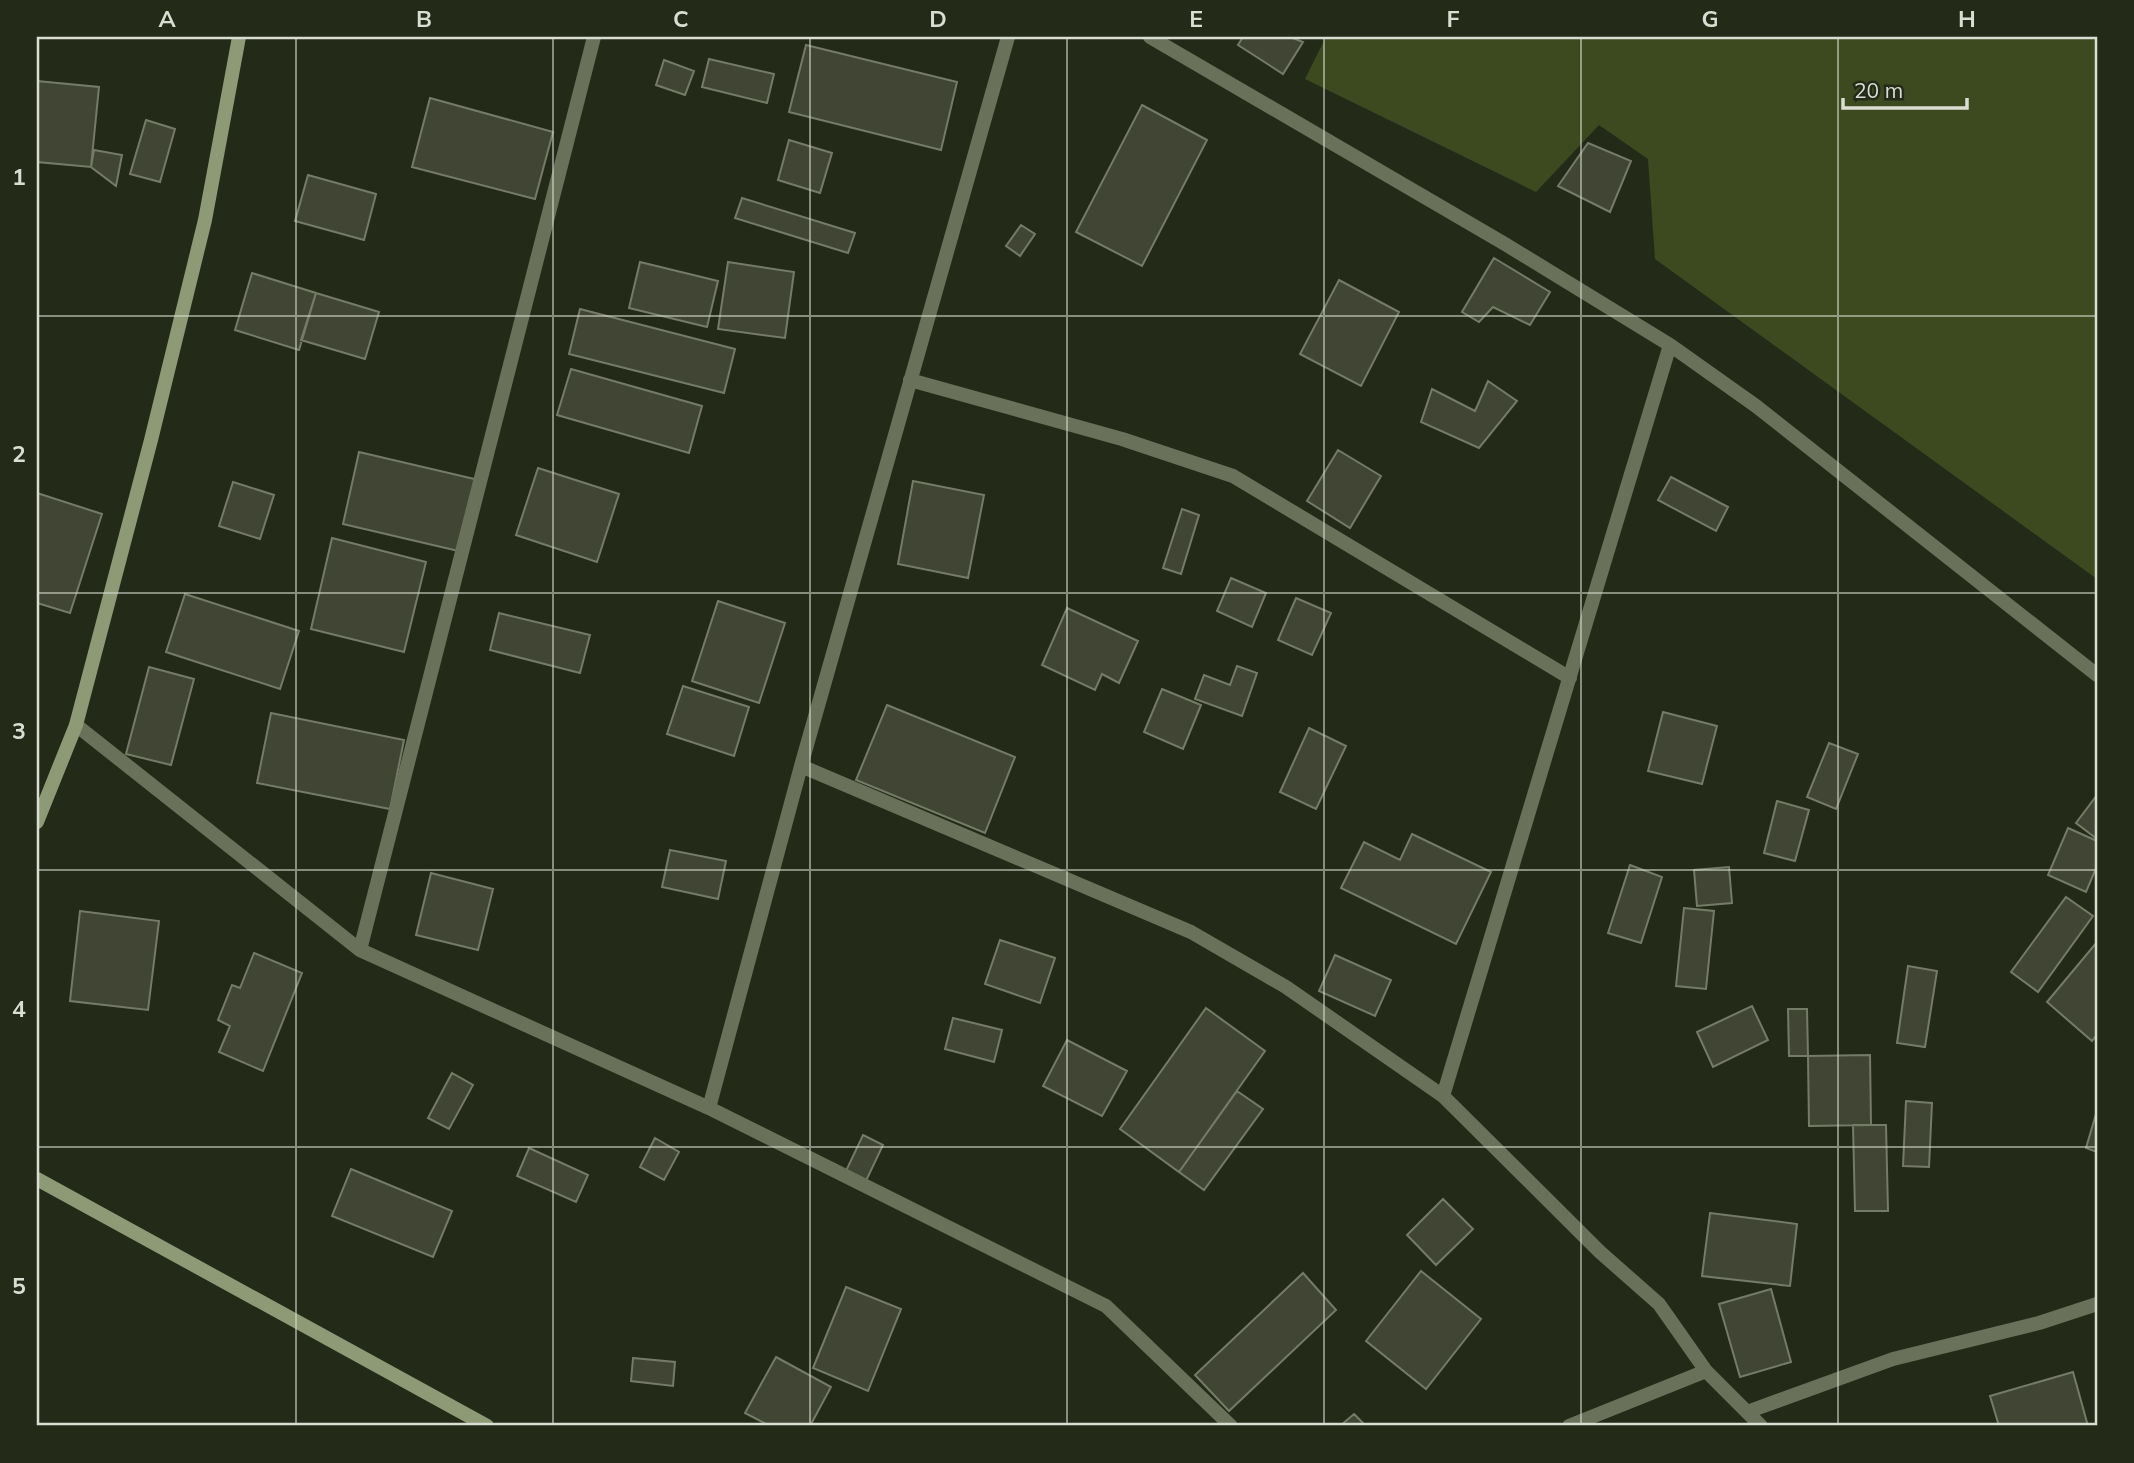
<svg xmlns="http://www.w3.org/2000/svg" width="2134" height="1463" font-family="Mulish,sans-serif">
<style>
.green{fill:#3d4a20}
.building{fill:#404633;stroke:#747b67;stroke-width:2}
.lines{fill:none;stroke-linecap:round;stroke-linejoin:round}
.street{stroke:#69715a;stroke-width:14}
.secondary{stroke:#8e9a76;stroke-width:14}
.grid{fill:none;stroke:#daded2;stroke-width:2;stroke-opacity:0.55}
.neatline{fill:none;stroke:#daded2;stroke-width:2.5}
.grid-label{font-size:23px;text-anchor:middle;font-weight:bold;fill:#daded2}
</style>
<rect width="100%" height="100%" fill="#242a18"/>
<path class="green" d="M1326,37H2097V579L1655,259L1648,159L1599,125L1536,192L1305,79Z"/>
<path class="building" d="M1243,37H1290L1303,42L1283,74L1238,45Z
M806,45L957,82L941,150L789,112Z
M709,59L774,74L767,103L702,87Z
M664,60L694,71L685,95L656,85Z
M37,81L99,87L91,167L37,162Z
M430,98L553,132L535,199L412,167Z
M1142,105L1207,140L1142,266L1076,232Z
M146,120L175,129L160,182L130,174Z
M789,140L832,153L820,193L778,180Z
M1588,143L1631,161L1610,212L1558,186Z
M94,150L122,155L116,186L91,167Z
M308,175L376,194L364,240L295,221Z
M742,198L855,233L848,253L735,218Z
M1021,225L1035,234L1020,256L1006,246Z
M1494,258L1550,292L1530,325L1493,307L1479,322L1462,312Z
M640,262L718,281L707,327L629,308Z
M728,262L794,272L785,338L718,329Z
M252,273L316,293L299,350L235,330Z
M1339,280L1399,312L1361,386L1300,354Z
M316,293L379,312L365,359L301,340Z
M580,309L735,349L724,393L569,354Z
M571,369L702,406L689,453L557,415Z
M1488,381L1517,401L1479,448L1421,422L1432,389L1475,411Z
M1338,450L1381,476L1350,528L1307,501Z
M359,452L483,481L467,553L343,524Z
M538,468L619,494L597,562L516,535Z
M1671,477L1728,507L1716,531L1658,500Z
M913,481L984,495L968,578L898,564Z
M233,482L274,495L260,539L219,526Z
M37,493L102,514L70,613L37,603Z
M1182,509L1199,515L1181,574L1163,568Z
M332,538L426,562L404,652L311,629Z
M1231,578L1266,593L1252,627L1217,611Z
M185,594L299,631L280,689L166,652Z
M1296,598L1331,613L1312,655L1278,640Z
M718,601L785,623L759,703L692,681Z
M1067,608L1138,641L1119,683L1102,674L1095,690L1042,665Z
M499,613L590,635L580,673L490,650Z
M1237,666L1257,673L1242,716L1195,699L1204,675L1230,685Z
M149,667L194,679L171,765L126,754Z
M683,686L749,707L734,756L667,734Z
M1162,689L1201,705L1183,749L1144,732Z
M887,705L1015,757L985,833L856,780Z
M1663,712L1717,726L1702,784L1648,771Z
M271,713L404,740L390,809L257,783Z
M1309,728L1346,746L1316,809L1280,792Z
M1829,743L1858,754L1836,809L1807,797Z
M2097,795V839L2076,823Z
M1777,801L1809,810L1795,861L1764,853Z
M2068,828L2097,841V866L2086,892L2048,875Z
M1412,834L1491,872L1456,944L1341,888L1364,842L1400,860Z
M670,850L726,861L718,899L662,887Z
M1630,865L1662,877L1641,943L1608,933Z
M1729,867L1732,903L1697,906L1694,870Z
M431,873L493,889L478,950L416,935Z
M2066,897L2093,916L2038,992L2011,972Z
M1684,908L1714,911L1706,989L1676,986Z
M80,911L159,921L148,1010L70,1001Z
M1000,940L1055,958L1040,1003L985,984Z
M2097,942V1035L2092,1041L2047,1002Z
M254,953L302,973L263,1071L219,1052L230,1026L218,1020L232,985L240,988Z
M1335,955L1391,980L1375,1016L1319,991Z
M1908,966L1937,971L1925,1047L1897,1043Z
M1752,1006L1768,1040L1713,1067L1697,1032Z
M1206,1008L1265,1051L1179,1172L1120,1129Z
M1788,1009H1807L1808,1056H1789Z
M953,1018L1002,1030L994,1062L945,1049Z
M1067,1040L1127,1071L1102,1116L1043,1086Z
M1870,1055L1871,1125L1809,1126L1808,1056Z
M452,1073L473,1085L449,1129L428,1118Z
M1237,1091L1263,1109L1204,1190L1179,1172Z
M1906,1101L1932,1103L1929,1167L1903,1166Z
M2096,1114H2097V1152L2086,1148Z
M1853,1125H1886L1888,1211H1855Z
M863,1135L883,1145L865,1183L845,1173Z
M655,1138L679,1152L664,1180L640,1167Z
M529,1148L588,1175L576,1202L517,1176Z
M351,1169L452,1211L433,1257L332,1216Z
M1443,1199L1473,1229L1436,1265L1407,1235Z
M1710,1213L1797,1224L1790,1286L1702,1276Z
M1421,1271L1481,1319L1426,1389L1366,1341Z
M1303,1273L1336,1310L1229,1411L1195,1375Z
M846,1287L901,1309L868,1391L813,1368Z
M1771,1289L1791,1362L1740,1377L1719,1304Z
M776,1357L831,1387L810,1426H770L745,1413Z
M633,1358L675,1362L673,1386L631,1381Z
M2073,1372L2088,1426H1999L1990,1396Z
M1354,1414L1366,1426H1340Z"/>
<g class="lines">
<path class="street" d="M1150,37L1505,244L1670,345L1756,406L2097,675
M910,380L1122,439L1233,476L1570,678
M76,725L360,950L709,1108L1106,1306L1231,1426
M801,766L1191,932L1286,987L1443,1096L1600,1252L1659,1304L1706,1371L1761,1426
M360,950L594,37
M1443,1096L1670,345
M709,1108L801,766L1008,37
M1747,1412L1893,1359L2039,1323L2097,1304
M1569,1426L1706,1371"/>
<path class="secondary" d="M37,822L76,725L151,440L205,220L239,37
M37,1179L487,1426"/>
</g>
<path class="grid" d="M296,37V1426M553,37V1426M810,37V1426M1067,37V1426M1324,37V1426M1581,37V1426M1838,37V1426M37,316H2097M37,593H2097M37,870H2097M37,1147H2097"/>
<rect width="2134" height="1463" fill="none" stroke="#242a18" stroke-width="77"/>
<path d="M1843 98v10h124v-10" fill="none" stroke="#daded2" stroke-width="3.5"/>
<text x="1854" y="98" font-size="21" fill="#daded2" stroke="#242a18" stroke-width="5" paint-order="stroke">20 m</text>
<rect x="38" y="38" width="2058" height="1386" class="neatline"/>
<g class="grid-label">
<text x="167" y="27">A</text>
<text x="424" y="27">B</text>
<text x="681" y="27">C</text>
<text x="938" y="27">D</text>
<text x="1196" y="27">E</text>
<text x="1453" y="27">F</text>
<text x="1710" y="27">G</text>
<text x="1967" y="27">H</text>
<text x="19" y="185">1</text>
<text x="19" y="462">2</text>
<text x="19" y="739">3</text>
<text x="19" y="1017">4</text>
<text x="19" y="1294">5</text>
</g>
</svg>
